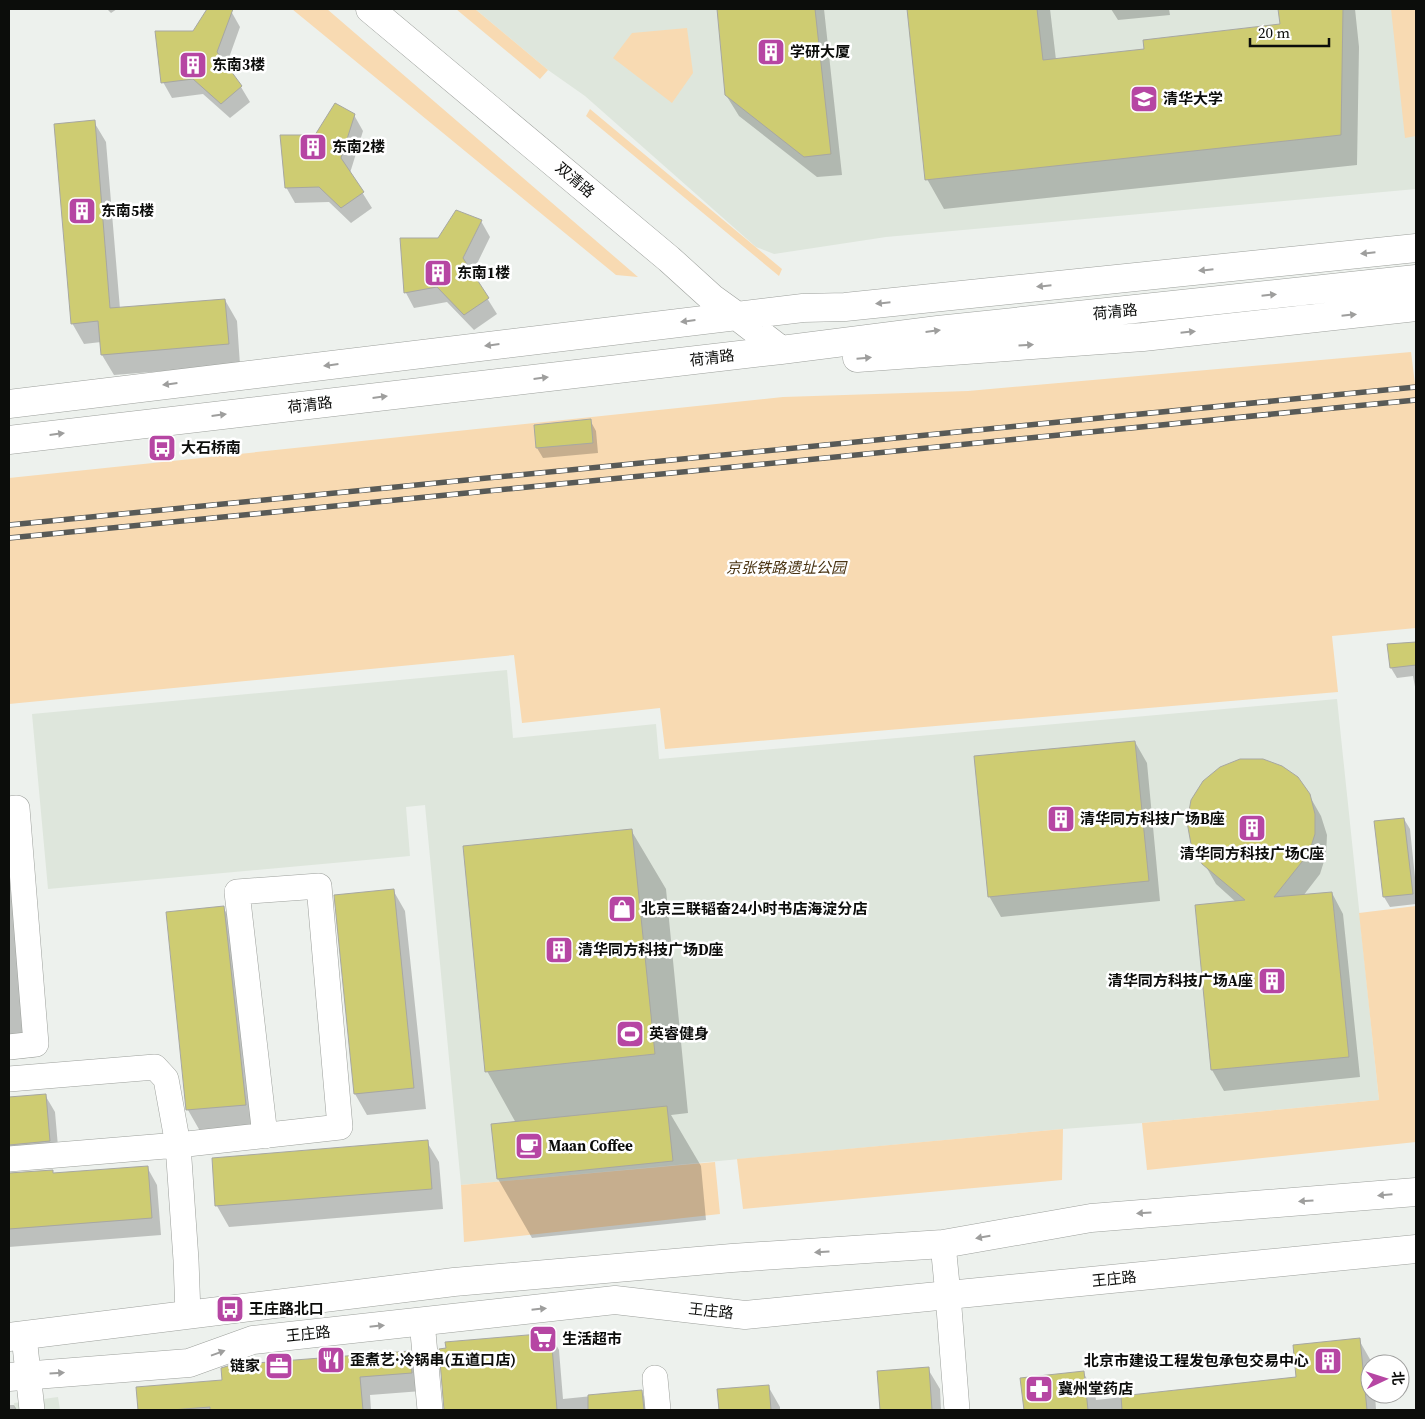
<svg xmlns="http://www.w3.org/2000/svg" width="1425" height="1419" font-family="'Source Serif 4','Noto Sans SC',serif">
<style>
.built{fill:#dee6dc}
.green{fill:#f8dab2}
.shadow{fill:#0003}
.building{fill:#cecc72;stroke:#a7a7a2}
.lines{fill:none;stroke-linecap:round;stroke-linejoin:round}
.street-casing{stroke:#9da09c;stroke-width:26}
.secondary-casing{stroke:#9da09c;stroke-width:29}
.street{stroke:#fff;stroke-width:25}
.secondary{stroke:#fff;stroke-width:28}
.rail-casing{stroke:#585a57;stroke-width:5.5}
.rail{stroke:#fff;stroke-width:4;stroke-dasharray:11;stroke-linecap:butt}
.oneway{fill:#9e9e9d}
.labels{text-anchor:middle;stroke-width:5;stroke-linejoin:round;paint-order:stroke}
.poi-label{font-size:15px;font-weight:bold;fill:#0c0d0b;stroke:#fff;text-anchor:start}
.street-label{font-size:15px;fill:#0c0d0b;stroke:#fff}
.park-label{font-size:15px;font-style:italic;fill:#4a3413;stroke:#fff}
</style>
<rect width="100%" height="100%" fill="#edf1ed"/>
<path class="built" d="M475,9H1416V189L886,237L774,254L756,247L585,96L548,70Z
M507,670L513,738L656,724L659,759L1337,699L1379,1100L1142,1123L1063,1129L461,1185L425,805L406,807L410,856L48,889L32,714Z
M58,1397L60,1410H15L14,1403Z"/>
<path class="green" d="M292,9H327L638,277L616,275Z
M456,9H475L548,70L540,79Z
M1391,9H1416V136L1405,138Z
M687,28L693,73L672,103L613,58L632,33Z
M590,109L782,269L779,276L586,116Z
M1411,352L1416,392V628L1332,636L1338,692L665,749L660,708L522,723L514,655L9,704V478L783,397L968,391Z
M1416,906V1142L1147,1170L1142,1123L1379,1100L1359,913Z
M1063,1129L1062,1180L743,1209L737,1159Z
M715,1162L720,1214L464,1242L461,1185Z"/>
<path class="shadow" d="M107,9H117L111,13Z
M208,9H227L231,11L240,27L226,66L241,87L250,102L230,118L203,94L172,98L163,82Z
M718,9H824L842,175L817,177L739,116L726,95Z
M908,9H1050L1056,60L1145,50L1281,26L1279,9H1355L1359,47L1357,165L944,209L927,179Z
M1111,9H1169L1170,15L1118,20Z
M354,115L363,131L350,173L372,208L351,223L329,202L295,203L286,187L316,136Z
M94,122L106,142L120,309L225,300L237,321L240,365L114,375L102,355L101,342L84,344L72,323Z
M481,221L490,237L472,274L497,314L474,330L447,302L414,308L406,293L402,239H438Z
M590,420L596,431L598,453L543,458L537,448L535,426Z
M1416,643V692L1413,676L1397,678L1391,668L1388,646Z
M1135,742L1147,763L1160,901L1001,917L989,896Z
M1309,795L1321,816L1327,835L1326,855L1320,874L1303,896L1332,893L1343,914L1360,1077L1224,1091L1212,1070L1236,902L1216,884L1193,844Z
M1404,819L1410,829L1416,887V904L1390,907L1384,897Z
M631,830L666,889L688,1113L671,1115L701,1166L706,1220L532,1238L498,1179L516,1123L487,1071Z
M9,834L20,854L37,1057L9,1060Z
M393,890L405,911L426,1109L367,1115L355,1094Z
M223,907L235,928L257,1125L200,1131L188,1110L167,913Z
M45,1095L55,1112L59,1158L9,1167V1098Z
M427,1142L439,1162L443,1209L229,1227L217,1206L213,1159Z
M147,1167L157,1185L161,1235L9,1247V1174L52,1171L54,1175Z
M550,1334L559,1350L563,1399L641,1391L650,1408L651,1410H445L440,1350Z
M1359,1340L1371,1361L1372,1364H1370V1394H1375L1376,1410H1025L1021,1379L1083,1372L1095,1393L1096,1400L1297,1378Z
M410,1352L420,1370L422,1391L370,1395L371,1410H140L138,1388L223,1381Z
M928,1369L940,1389L941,1410H881L879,1372Z
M768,1386L780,1407V1410H720L718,1390Z
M9,1405H14L17,1410H9Z"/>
<path class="building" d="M207,9H233L217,52L242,86L221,104L193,79L161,83L155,31H193Z
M717,9H815L831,154L804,157L725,95Z
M907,9H1037L1043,60L1144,49L1143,40L1280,24L1278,9H1343L1341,135L925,180Z
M335,103L355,114L341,158L364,192L341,208L319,187L285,188L280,135H315Z
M95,120L110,308L225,299L229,344L101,355L98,321L71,324L54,124Z
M456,210L482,220L463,258L489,298L464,315L437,287L404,293L400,238H438Z
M591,419L593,443L536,448L534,425Z
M1416,642V665L1390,668L1387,644Z
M1135,741L1149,881L988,897L974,756Z
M1240,759H1263L1282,766L1298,777L1310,794L1315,814V834L1309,853L1274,897L1332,892L1349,1057L1211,1070L1195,905L1245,900L1202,864L1191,844L1187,822L1191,800L1203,781L1220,767Z
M1404,818L1413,894L1383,897L1374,821Z
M632,829L655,1054L485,1072L463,846Z
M394,889L414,1088L354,1094L334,895Z
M224,906L246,1105L186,1110L166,912Z
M46,1094L50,1141L9,1145V1097Z
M667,1106L673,1161L497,1179L491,1124Z
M428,1140L432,1189L215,1206L212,1158Z
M148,1166L152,1218L9,1229V1173L53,1170V1173Z
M551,1333L557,1410H444L439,1349L446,1348L445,1342Z
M1360,1338L1367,1410H1122L1121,1396L1296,1377L1293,1345Z
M410,1351L412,1373L360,1377L363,1410H210V1407L171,1410H138L136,1387L222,1380L221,1368L231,1365Z
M929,1367L932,1410H880L877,1371Z
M1084,1371L1088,1410H1024L1020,1378Z
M769,1385L771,1410H719L717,1389Z
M642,1390L644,1410H588V1395Z"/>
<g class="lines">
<defs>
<path id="street" d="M9,809L17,808L36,1044L9,1047
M9,1079L155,1067L166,1079L178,1145L9,1159
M943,1244L948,1295L957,1410
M188,1314L186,1260L178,1145L340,1127L319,886L237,892L265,1136
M422,1321L430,1410
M24,1336L32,1410
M655,1378L658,1410"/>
<path id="secondary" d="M370,9L669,259L712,298L737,316L781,350
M857,358L1143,337L1416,307
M9,404L737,316L803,308L845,307L1416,248
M9,440L781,350L938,330L1416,279
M9,1337L454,1282L732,1258L943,1244L1091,1218L1416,1192
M9,1377L189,1363L253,1340L615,1300L745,1315L1416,1249"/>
</defs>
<use href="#street" class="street-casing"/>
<use href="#secondary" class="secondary-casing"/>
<use href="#street" class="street"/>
<use href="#secondary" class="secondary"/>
<defs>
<path id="rail" d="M9,525L1416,387
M9,538L1416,400"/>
</defs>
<use href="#rail" class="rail-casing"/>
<use href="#rail" class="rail"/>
</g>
<defs><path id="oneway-solid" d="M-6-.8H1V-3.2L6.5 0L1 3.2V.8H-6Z" transform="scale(1.25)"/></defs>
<g class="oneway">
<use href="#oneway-solid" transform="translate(1368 253) rotate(174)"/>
<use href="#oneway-solid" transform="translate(1206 270) rotate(174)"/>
<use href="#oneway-solid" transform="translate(1044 286) rotate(174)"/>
<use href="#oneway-solid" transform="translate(1269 295) rotate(-6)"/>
<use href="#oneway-solid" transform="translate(883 303) rotate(174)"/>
<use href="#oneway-solid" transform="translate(1349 315) rotate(-6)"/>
<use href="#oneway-solid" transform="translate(688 321) rotate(173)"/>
<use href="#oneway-solid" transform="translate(933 331) rotate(-7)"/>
<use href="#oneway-solid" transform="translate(1188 332) rotate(-6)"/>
<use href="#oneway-solid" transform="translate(492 345) rotate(173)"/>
<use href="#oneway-solid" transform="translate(1026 345) rotate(-4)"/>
<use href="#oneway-solid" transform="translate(864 358) rotate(-5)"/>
<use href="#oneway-solid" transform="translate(331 365) rotate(173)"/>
<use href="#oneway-solid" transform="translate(541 378) rotate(-7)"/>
<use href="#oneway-solid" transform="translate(170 384) rotate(173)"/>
<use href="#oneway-solid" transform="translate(380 397) rotate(-7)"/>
<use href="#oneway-solid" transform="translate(219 415) rotate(-7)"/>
<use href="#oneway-solid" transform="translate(57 434) rotate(-7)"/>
<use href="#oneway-solid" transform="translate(1385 1195) rotate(175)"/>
<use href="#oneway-solid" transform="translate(1306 1201) rotate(176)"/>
<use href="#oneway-solid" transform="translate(1144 1213) rotate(176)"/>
<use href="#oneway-solid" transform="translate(983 1237) rotate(170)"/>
<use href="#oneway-solid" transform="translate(822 1252) rotate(176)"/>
<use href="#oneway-solid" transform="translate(539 1309) rotate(-6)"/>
<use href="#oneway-solid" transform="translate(377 1326) rotate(-6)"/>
<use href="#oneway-solid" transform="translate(218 1353) rotate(-20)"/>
<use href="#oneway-solid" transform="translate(57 1373) rotate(-4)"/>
</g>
<defs>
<symbol id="building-square" viewBox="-11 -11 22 22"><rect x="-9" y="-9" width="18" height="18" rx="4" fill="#b646a3" stroke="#fff"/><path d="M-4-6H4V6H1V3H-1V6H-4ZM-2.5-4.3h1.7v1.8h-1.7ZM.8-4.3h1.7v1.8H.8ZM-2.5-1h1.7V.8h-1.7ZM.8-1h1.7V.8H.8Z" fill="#fff"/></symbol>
<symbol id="university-square" viewBox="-11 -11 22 22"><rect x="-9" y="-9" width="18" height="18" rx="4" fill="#b646a3" stroke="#fff"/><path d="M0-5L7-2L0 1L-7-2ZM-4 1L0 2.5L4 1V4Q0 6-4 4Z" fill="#fff"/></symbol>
<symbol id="bus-square" viewBox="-11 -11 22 22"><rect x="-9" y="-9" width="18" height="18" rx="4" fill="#b646a3" stroke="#fff"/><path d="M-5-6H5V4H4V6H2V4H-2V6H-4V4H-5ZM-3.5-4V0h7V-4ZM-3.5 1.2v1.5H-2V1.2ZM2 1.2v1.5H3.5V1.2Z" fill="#fff"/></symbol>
<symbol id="shop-square" viewBox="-11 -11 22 22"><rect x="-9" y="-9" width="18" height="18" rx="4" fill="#b646a3" stroke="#fff"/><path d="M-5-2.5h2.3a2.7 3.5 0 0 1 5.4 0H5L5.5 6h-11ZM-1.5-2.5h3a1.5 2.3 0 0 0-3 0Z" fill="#fff"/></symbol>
<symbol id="stadium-square" viewBox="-11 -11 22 22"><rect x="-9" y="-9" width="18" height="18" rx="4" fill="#b646a3" stroke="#fff"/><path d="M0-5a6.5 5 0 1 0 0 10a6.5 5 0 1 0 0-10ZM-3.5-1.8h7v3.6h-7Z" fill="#fff"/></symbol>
<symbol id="cafe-square" viewBox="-11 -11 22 22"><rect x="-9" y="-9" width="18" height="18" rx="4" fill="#b646a3" stroke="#fff"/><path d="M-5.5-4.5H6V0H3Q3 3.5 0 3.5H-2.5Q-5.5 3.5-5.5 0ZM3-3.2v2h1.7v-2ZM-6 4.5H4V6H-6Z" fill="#fff"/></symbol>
<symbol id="supermarket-square" viewBox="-11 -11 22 22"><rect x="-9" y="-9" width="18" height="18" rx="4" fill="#b646a3" stroke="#fff"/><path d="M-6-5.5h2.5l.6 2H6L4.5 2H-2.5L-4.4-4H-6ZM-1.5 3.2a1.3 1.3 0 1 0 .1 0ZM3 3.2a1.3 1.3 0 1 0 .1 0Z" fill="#fff"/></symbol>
<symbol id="restaurant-square" viewBox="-11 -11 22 22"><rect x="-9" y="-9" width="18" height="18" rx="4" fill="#b646a3" stroke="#fff"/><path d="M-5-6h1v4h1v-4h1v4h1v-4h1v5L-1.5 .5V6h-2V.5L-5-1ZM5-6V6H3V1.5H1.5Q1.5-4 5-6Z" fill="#fff"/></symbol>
<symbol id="office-square" viewBox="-11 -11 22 22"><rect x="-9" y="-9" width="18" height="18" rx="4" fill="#b646a3" stroke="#fff"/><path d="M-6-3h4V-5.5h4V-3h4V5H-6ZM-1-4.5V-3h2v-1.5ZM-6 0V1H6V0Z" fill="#fff"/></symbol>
<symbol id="pharmacy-square" viewBox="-11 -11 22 22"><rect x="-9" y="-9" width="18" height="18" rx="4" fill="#b646a3" stroke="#fff"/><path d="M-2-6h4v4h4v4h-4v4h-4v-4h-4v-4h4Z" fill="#fff"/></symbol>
</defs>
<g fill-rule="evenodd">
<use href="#building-square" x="755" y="36" width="32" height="32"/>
<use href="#building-square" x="177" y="49" width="32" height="32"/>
<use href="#university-square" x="1128" y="83" width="32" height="32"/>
<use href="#building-square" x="297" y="131" width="32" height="32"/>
<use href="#building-square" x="66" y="195" width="32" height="32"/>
<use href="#building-square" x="422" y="257" width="32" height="32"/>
<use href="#bus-square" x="146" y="432" width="32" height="32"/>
<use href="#building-square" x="1045" y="803" width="32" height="32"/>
<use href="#building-square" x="1236" y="812" width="32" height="32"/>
<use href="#shop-square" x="606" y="893" width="32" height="32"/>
<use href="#building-square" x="543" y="934" width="32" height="32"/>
<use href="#building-square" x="1256" y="965" width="32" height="32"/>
<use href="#stadium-square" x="614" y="1018" width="32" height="32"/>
<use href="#cafe-square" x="513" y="1130" width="32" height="32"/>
<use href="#bus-square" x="214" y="1293" width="32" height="32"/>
<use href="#supermarket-square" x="527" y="1323" width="32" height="32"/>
<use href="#restaurant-square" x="315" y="1344" width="32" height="32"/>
<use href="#building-square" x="1312" y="1345" width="32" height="32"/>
<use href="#office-square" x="263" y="1350" width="32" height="32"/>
<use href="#pharmacy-square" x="1023" y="1373" width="32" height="32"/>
</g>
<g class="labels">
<g class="poi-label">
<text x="790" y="57">学研大厦</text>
<text x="212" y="70">东南3楼</text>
<text x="1163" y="104">清华大学</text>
<text x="332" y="152">东南2楼</text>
<text x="101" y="216">东南5楼</text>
<text x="457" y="278">东南1楼</text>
<text x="181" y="453">大石桥南</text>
<text x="1080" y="824">清华同方科技广场B座</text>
<text x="1252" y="859" text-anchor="middle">清华同方科技广场C座</text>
<text x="641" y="914">北京三联韬奋24小时书店海淀分店</text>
<text x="578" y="955">清华同方科技广场D座</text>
<text x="1253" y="986" text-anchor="end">清华同方科技广场A座</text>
<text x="649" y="1039">英睿健身</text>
<text x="548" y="1151">Maan Coffee</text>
<text x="249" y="1314">王庄路北口</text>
<text x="562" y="1344">生活超市</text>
<text x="350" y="1365">歪煮艺·冷锅串(五道口店)</text>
<text x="1309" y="1366" text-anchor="end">北京市建设工程发包承包交易中心</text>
<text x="260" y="1371" text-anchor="end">链家</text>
<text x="1058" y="1394">冀州堂药店</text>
</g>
<g class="street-label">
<text transform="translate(575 180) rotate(40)" y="5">双清路</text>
<text transform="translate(1115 312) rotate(-6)" y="5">荷清路</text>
<text transform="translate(712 358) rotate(-7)" y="5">荷清路</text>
<text transform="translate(310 405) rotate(-7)" y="5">荷清路</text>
<text transform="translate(1114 1279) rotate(-6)" y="5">王庄路</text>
<text transform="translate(711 1311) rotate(6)" y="5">王庄路</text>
<text transform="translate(308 1334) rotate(-6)" y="5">王庄路</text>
</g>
<g class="park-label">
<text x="786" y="573">京张铁路遗址公园</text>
</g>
</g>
<rect width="1425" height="1419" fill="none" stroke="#0c0d0b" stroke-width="20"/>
<g transform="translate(1385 1379) rotate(86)"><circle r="24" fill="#ffffff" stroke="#9e9e9d"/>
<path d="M0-4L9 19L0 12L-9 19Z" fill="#b646a3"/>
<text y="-8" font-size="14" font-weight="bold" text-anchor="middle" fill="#0c0d0b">北</text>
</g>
<path d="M1250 38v8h79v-8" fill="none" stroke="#0c0d0b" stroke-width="2.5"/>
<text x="1258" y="38" font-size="15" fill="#0c0d0b" stroke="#ffffff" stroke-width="4" paint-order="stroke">20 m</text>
</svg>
